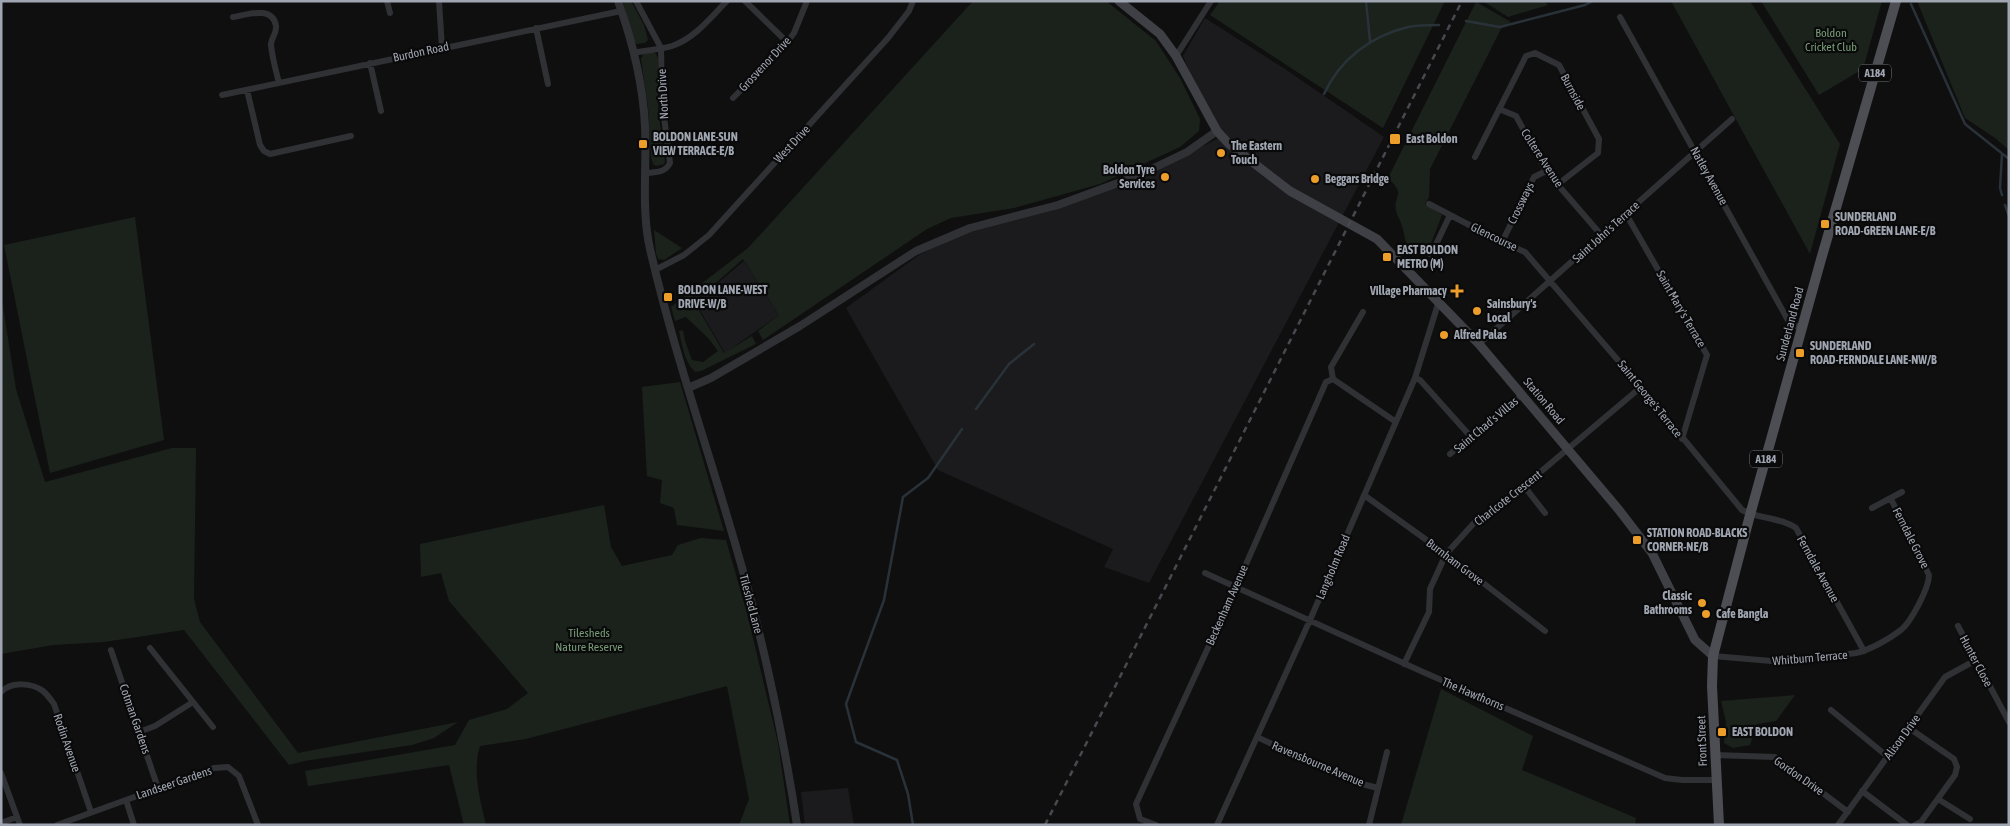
<svg xmlns="http://www.w3.org/2000/svg" width="2010" height="826" font-family="'Asap Condensed',sans-serif">
<style>
.built{fill:#1b1b1d}
.green{fill:#1b221c}
.lines{fill:none;stroke-linecap:round;stroke-linejoin:round}
.stream{stroke:#293238;stroke-width:2.5}
.minor{stroke:#303135;stroke-width:6}
.tertiary{stroke:#303135;stroke-width:8}
.secondary{stroke:#3e4045;stroke-width:9}
.primary{stroke:#4c4e54;stroke-width:10}
.rail{stroke:#47494e;stroke-width:2.5;stroke-dasharray:6 5;stroke-linecap:butt}
.poi-dot{fill:#ed9d2a;stroke:#0a0a0b;stroke-width:2}
.labels{text-anchor:middle;stroke-width:4.5;stroke-linejoin:round;paint-order:stroke}
.shield{fill:#0a0a0b;stroke:#73777f;stroke-width:1}
.shield-label{font-size:11px;font-weight:bold;fill:#a0a6b1}
.park-label{font-size:12px;fill:#779c77;stroke:#0a0a0b}
.street-label{font-size:12px;fill:#a0a6b1;stroke:#0a0a0b}
.poi-label{font-size:12px;font-weight:bold;fill:#a0a6b1;stroke:#0a0a0b;text-anchor:start}
</style>
<rect width="100%" height="100%" fill="#0f0f10"/>
<path class="built" d="M1205,18L1285,69L1384,137L1149,583L1104,567L1113,549L938,470L846,308L919,255L970,230L1138,179L1217,139L1183,56Z
M744,261L779,315L725,353L695,302Z
M848,788L854,825H805L801,792Z"/>
<path class="green" d="M623,1H631L644,25L648,40L645,43L636,44L633,40Z
M973,1H1106L1156,41L1180,78L1200,119L1199,131L1180,147L1100,184L1014,208L951,218L927,229L763,340L758,331L779,315L743,259L694,302L724,353L752,336L756,344L701,371L695,372C684,361 682,345 679,331L683,330L685,341L692,360L703,362L718,351L709,339L686,317L675,321L671,307L748,248Z
M1220,1H1445L1383,128L1210,15Z
M1483,1H1544L1548,5L1508,17Z
M1671,1H1750L1840,144L1810,254Z
M1761,1H1882L1863,69L1819,95Z
M1917,1H2009V150L1995,138L1965,118Z
M1476,2L1511,22L1502,27L1430,169L1429,197L1425,204L1442,215L1430,246L1425,251L1410,249C1404,241 1405,235 1402,226C1401,221 1397,216 1396,211C1393,194 1407,196 1388,178Z
M652,51L656,54L658,58V109L665,161L664,164L656,166L653,164L651,157L648,107L641,59L644,52Z
M135,217L164,440L50,473L4,245Z
M654,230L682,248L664,260L658,259L656,253Z
M1,294L16,389L45,482L172,448H196L194,599L200,622L298,753L458,722L434,738L412,745L304,761L289,765L184,630L104,642L53,645L1,654Z
M680,382L724,531L677,525L674,508L660,503L662,480L647,476L642,387Z
M604,505L611,547L622,566L672,555L678,545L701,538L726,540L747,613L778,743L790,825H739L749,799L727,686L526,739L480,746C472,772 480,799 486,825H464L449,765L308,786L305,771L455,745L469,720L507,709L528,693L449,601L441,573L421,577L420,544Z
M1441,689L1533,736L1522,770L1636,818L1635,825H1401Z
M1795,695L1776,721L1757,724L1750,745L1733,748L1724,743L1726,722L1721,701Z"/>
<g class="lines">
<path class="stream" d="M1366,1L1370,41
M1911,4L1965,124L2009,159
M1466,21L1500,27L1585,5L1593,1
M1324,94C1340,59 1371,36 1408,27C1418,25 1429,25 1439,25
M2002,195L2000,188L2002,154
M2005,205L2009,216
M976,409L1009,364L1034,344
M913,825L908,794L897,760L856,742L846,704L884,600L903,497L928,478L962,429"/>
<path class="minor" d="M387,1L390,13
M439,1L442,48
M636,1L661,48L662,102L670,163C665,173 656,172 646,173
M745,1L787,42
M233,17C246,15 273,5 276,26C277,33 271,38 271,45C272,57 276,71 279,83
M1620,17L1789,322L1802,329
M536,28L548,84
M633,53C645,50 659,50 672,46C695,38 710,18 727,1
M1176,56L1211,1
M370,63L381,111
M247,90L260,145L264,151L270,154L351,136
M222,95L621,11
M733,98L782,49L794,33L807,1
M1499,109L1516,116L1546,171L1602,236
M1475,157L1526,56L1535,53L1559,65L1599,139L1598,153L1557,185
M1429,204L1502,242L1525,252L1641,387L1742,510C1759,519 1780,517 1796,528L1864,651
M1626,214L1707,355L1682,439
M1502,242L1534,177L1546,171
M1431,255L1450,215
M655,270L684,255L709,235L888,38L909,11L913,1
M1479,344L1732,119
M1415,378L1420,380L1471,437
M1333,379L1396,422
M1333,379L1331,367L1363,312
M1450,454L1522,395
M1524,486L1545,513
M1364,495L1446,554L1545,631
M1872,508L1902,492
M1205,573L1423,672L1665,778L1682,780H1716
M1958,626L2009,722
M150,648L213,727
M111,650L158,788
M1713,656L1784,662L1856,653C1870,650 1889,639 1901,630C1911,622 1929,588 1929,575L1891,499
M1404,664L1429,612L1430,589L1446,554L1474,523L1524,486L1641,387
M1,692C12,681 32,683 43,691C47,694 51,700 54,704L91,812
M1831,710L1888,757
M1909,728L1954,759L1957,767L1955,775L1921,822L1915,825
M139,732L155,726L193,702
M1257,737L1354,782L1378,788
M1715,755L1775,757L1848,812
M1,773L20,825
M1862,791L1907,825
M1938,799L1970,819
M126,800L134,825
M1,823L17,817
M57,825L214,768L228,767L239,776L258,825
M1156,825L1140,819L1136,804L1236,587L1326,382L1333,379
M1217,825L1310,620L1415,378L1438,304
M1369,825L1387,752
M1838,825L1945,677L1976,660"/>
<path class="tertiary" d="M618,1C632,40 643,84 645,126C647,165 641,210 650,249C678,371 723,490 754,612C772,683 786,753 797,825
M688,388L711,378L800,326L916,251L970,228L1058,205L1137,176L1187,152L1217,131"/>
<path class="secondary" d="M1119,1L1160,34L1176,56L1217,131L1229,144L1290,191L1377,239L1479,344L1619,510L1652,553L1695,640L1713,656"/>
<path class="primary" d="M1719,825L1712,686L1713,656L1750,515L1820,263L1896,1"/>
<path class="rail" d="M1045,825L1462,1"/>
</g>
<g class="poi-dot">
<rect x="1389" y="133" width="12" height="12" rx="2.5"/>
<rect x="638" y="139" width="10" height="10" rx="2.5"/>
<circle cx="1221" cy="153" r="5"/>
<circle cx="1165" cy="177" r="5"/>
<circle cx="1315" cy="179" r="5"/>
<rect x="1820" y="219" width="10" height="10" rx="2.5"/>
<rect x="1382" y="252" width="10" height="10" rx="2.5"/>
<path d="M1454.5 283.5h5v5h5v5h-5v5h-5v-5h-5v-5h5z"/>
<rect x="663" y="292" width="10" height="10" rx="2.5"/>
<circle cx="1477" cy="311" r="5"/>
<circle cx="1444" cy="335" r="5"/>
<rect x="1795" y="348" width="10" height="10" rx="2.5"/>
<rect x="1632" y="535" width="10" height="10" rx="2.5"/>
<circle cx="1702" cy="603" r="5"/>
<circle cx="1706" cy="614" r="5"/>
<rect x="1717" y="727" width="10" height="10" rx="2.5"/>
</g>
<g class="labels">
<g class="shield">
<rect x="1859" y="64.5" width="32" height="17" rx="4"/>
<rect x="1750" y="450.5" width="32" height="17" rx="4"/>
</g>
<g class="shield-label">
<text x="1875" y="77">A184</text>
<text x="1766" y="463">A184</text>
</g>
<g class="park-label">
<text x="1831" y="37">Boldon<tspan x="1831" dy="14">Cricket Club</tspan></text>
<text x="589" y="637">Tilesheds<tspan x="589" dy="14">Nature Reserve</tspan></text>
</g>
<g class="street-label">
<text transform="translate(421 52) rotate(-12)" y="4">Burdon Road</text>
<text transform="translate(765 64) rotate(-47)" y="4">Grosvenor Drive</text>
<text transform="translate(1573 92) rotate(62)" y="4">Burnside</text>
<text transform="translate(663 94) rotate(-93)" y="4">North Drive</text>
<text transform="translate(792 144) rotate(-47)" y="4">West Drive</text>
<text transform="translate(1542 158) rotate(57)" y="4">Coltere Avenue</text>
<text transform="translate(1709 176) rotate(61)" y="4">Natley Avenue</text>
<text transform="translate(1521 203) rotate(-64)" y="4">Crossways</text>
<text transform="translate(1606 232) rotate(-42)" y="4">Saint John's Terrace</text>
<text transform="translate(1494 237) rotate(26)" y="4">Glencourse</text>
<text transform="translate(1681 309) rotate(60)" y="4">Saint Mary's Terrace</text>
<text transform="translate(1790 324) rotate(-75)" y="4">Sunderland Road</text>
<text transform="translate(1650 399) rotate(51)" y="4">Saint George's Terrace</text>
<text transform="translate(1544 401) rotate(50)" y="4">Station Road</text>
<text transform="translate(1486 425) rotate(-40)" y="4">Saint Chad's Villas</text>
<text transform="translate(1508 498) rotate(-38)" y="4">Charlcote Crescent</text>
<text transform="translate(1911 538) rotate(63)" y="4">Ferndale Grove</text>
<text transform="translate(1455 562) rotate(37)" y="4">Burnham Grove</text>
<text transform="translate(1333 567) rotate(-67)" y="4">Langholm Road</text>
<text transform="translate(1818 569) rotate(61)" y="4">Ferndale Avenue</text>
<text transform="translate(751 604) rotate(75)" y="4">Tileshed Lane</text>
<text transform="translate(1227 605) rotate(-66)" y="4">Beckenham Avenue</text>
<text transform="translate(1810 658) rotate(-5)" y="4">Whitburn Terrace</text>
<text transform="translate(1976 661) rotate(62)" y="4">Hunter Close</text>
<text transform="translate(1473 694) rotate(23)" y="4">The Hawthorns</text>
<text transform="translate(135 719) rotate(71)" y="4">Cotman Gardens</text>
<text transform="translate(1902 737) rotate(-54)" y="4">Alison Drive</text>
<text transform="translate(1702 741) rotate(-92)" y="4">Front Street</text>
<text transform="translate(67 743) rotate(71)" y="4">Rodin Avenue</text>
<text transform="translate(1318 764) rotate(23)" y="4">Ravensbourne Avenue</text>
<text transform="translate(1799 776) rotate(35)" y="4">Gordon Drive</text>
<text transform="translate(174 783) rotate(-19)" y="4">Landseer Gardens</text>
</g>
<g class="poi-label">
<text x="653" y="141">BOLDON LANE-SUN<tspan x="653" dy="14">VIEW TERRACE-E/B</tspan></text>
<text x="1406" y="143">East Boldon</text>
<text x="1231" y="150">The Eastern<tspan x="1231" dy="14">Touch</tspan></text>
<text x="1155" y="174" text-anchor="end">Boldon Tyre<tspan x="1155" dy="14">Services</tspan></text>
<text x="1325" y="183">Beggars Bridge</text>
<text x="1835" y="221">SUNDERLAND<tspan x="1835" dy="14">ROAD-GREEN LANE-E/B</tspan></text>
<text x="1397" y="254">EAST BOLDON<tspan x="1397" dy="14">METRO (M)</tspan></text>
<text x="678" y="294">BOLDON LANE-WEST<tspan x="678" dy="14">DRIVE-W/B</tspan></text>
<text x="1447" y="295" text-anchor="end">Village Pharmacy</text>
<text x="1487" y="308">Sainsbury's<tspan x="1487" dy="14">Local</tspan></text>
<text x="1454" y="339">Alfred Palas</text>
<text x="1810" y="350">SUNDERLAND<tspan x="1810" dy="14">ROAD-FERNDALE LANE-NW/B</tspan></text>
<text x="1647" y="537">STATION ROAD-BLACKS<tspan x="1647" dy="14">CORNER-NE/B</tspan></text>
<text x="1692" y="600" text-anchor="end">Classic<tspan x="1692" dy="14">Bathrooms</tspan></text>
<text x="1716" y="618">Cafe Bangla</text>
<text x="1732" y="736">EAST BOLDON</text>
</g>
</g>
<rect width="2010" height="826" fill="none" stroke="#a0a6b1" stroke-width="5"/>
</svg>
